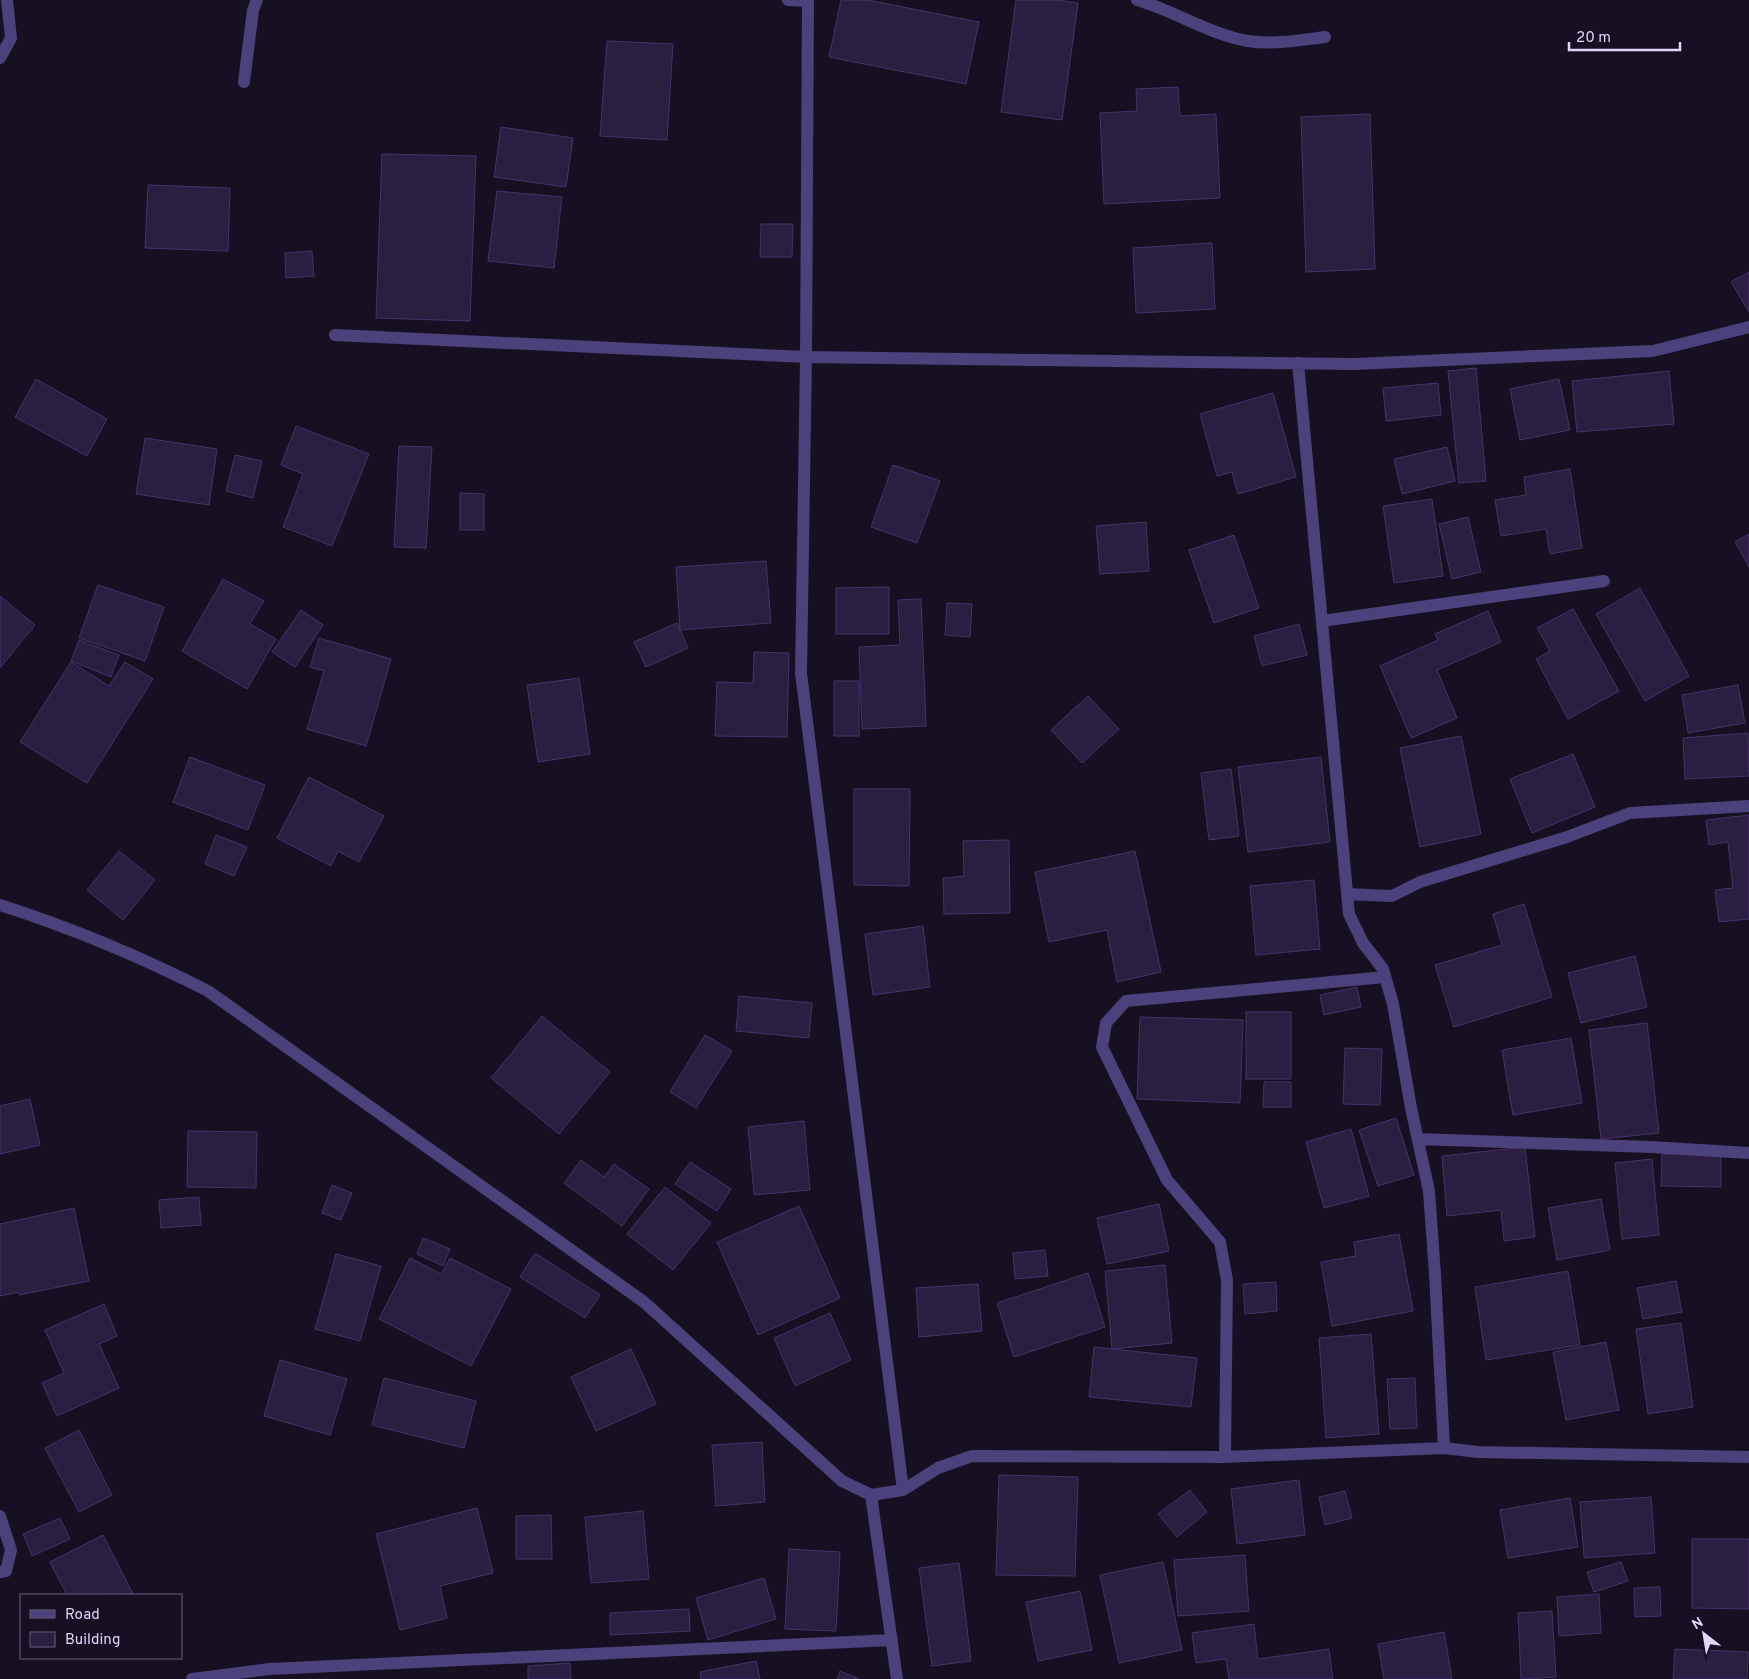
<svg xmlns="http://www.w3.org/2000/svg" width="1749" height="1679" font-family="Overpass,sans-serif">
<style>
.building{fill:#2a1f40;stroke:#45336a}
.lines{fill:none;stroke-linecap:round;stroke-linejoin:round}
.minor{stroke:#4b417b;stroke-width:12}
</style>
<rect width="100%" height="100%" fill="#161022"/>
<path class="building" d="M841,0H867L979,22L966,84L829,57Z
M1016,0H1057L1078,3L1062,120L1001,112Z
M607,41L673,44L667,140L600,136Z
M1178,87L1180,116L1216,114L1220,198L1104,204L1100,113L1137,111L1136,89Z
M1370,114L1375,269L1306,272L1301,117Z
M501,127L573,138L566,187L494,177Z
M382,154L476,156L470,321L376,318Z
M148,185L230,188L228,251L145,248Z
M497,191L562,197L554,268L488,261Z
M761,224H793L792,257H760Z
M1212,243L1215,309L1136,313L1133,248Z
M312,251L314,276L286,278L285,253Z
M1749,272V312L1731,282Z
M1476,368L1486,481L1459,483L1448,371Z
M1669,371L1674,424L1577,432L1572,381Z
M36,379L107,419L87,456L15,417Z
M1559,379L1570,430L1520,440L1510,389Z
M1438,383L1441,415L1386,421L1383,388Z
M1273,393L1296,477L1238,494L1232,472L1217,476L1200,414Z
M296,426L369,454L332,546L283,527L303,474L281,465Z
M145,438L217,449L209,505L136,494Z
M399,446L432,447L426,548L394,547Z
M1447,447L1455,481L1402,494L1394,459Z
M235,455L262,461L253,498L226,491Z
M893,465L940,481L917,543L871,527Z
M1570,469L1582,548L1550,554L1546,529L1501,536L1495,500L1526,495L1524,477Z
M460,493L484,494V530H460Z
M1432,499L1443,576L1394,583L1383,506Z
M1468,517L1481,572L1452,579L1439,524Z
M1146,522L1149,571L1100,574L1096,526Z
M1749,534V567L1735,542Z
M1234,535L1259,608L1214,623L1189,550Z
M766,561L771,623L680,630L676,567Z
M223,579L264,601L250,624L276,639L247,689L182,651Z
M98,585L164,607L145,661L79,638Z
M889,587V634H836V588Z
M1640,588L1689,676L1645,701L1596,614Z
M0,596L35,625L0,668Z
M921,599L926,726L862,729L859,647L900,645L898,600Z
M947,603L972,604L970,637L945,635Z
M1573,609L1619,691L1568,719L1536,659L1550,651L1537,628Z
M301,610L323,625L295,667L272,652Z
M1488,611L1501,642L1437,670L1457,718L1411,738L1380,666L1438,640L1435,634Z
M677,623L688,648L646,667L634,642Z
M1299,624L1307,655L1262,666L1254,636Z
M319,638L391,659L366,746L307,729L324,671L310,667Z
M79,640L119,655L111,677L71,661Z
M754,652L789,653L787,737L715,736L717,682L753,683Z
M71,662L109,686L125,662L153,679L87,783L20,742Z
M579,678L590,754L538,762L527,685Z
M834,681H859V736H834Z
M1738,685L1745,723L1688,733L1682,695Z
M1088,696L1119,729L1082,763L1051,730Z
M1748,733L1749,776L1685,779L1683,738Z
M1461,736L1481,834L1420,847L1400,748Z
M1573,754L1595,807L1532,833L1510,779Z
M190,757L265,785L248,830L173,802Z
M1321,757L1330,842L1248,852L1238,767Z
M1231,769L1239,836L1209,840L1201,773Z
M309,777L384,816L359,862L338,851L331,866L277,838Z
M854,789H910L909,886L854,885Z
M1749,815V919L1719,922L1715,890L1733,888L1728,842L1709,845L1706,820Z
M216,835L247,847L234,876L205,864Z
M1009,840L1010,913L944,914L943,878L964,876L963,841Z
M119,851L155,880L123,920L87,890Z
M1135,851L1161,972L1117,982L1107,930L1049,942L1035,872Z
M1314,880L1320,949L1256,955L1250,886Z
M1524,904L1552,997L1454,1027L1435,965L1502,945L1493,914Z
M923,926L930,987L873,995L865,934Z
M1635,956L1647,1007L1581,1023L1568,973Z
M1357,987L1361,1007L1324,1015L1320,995Z
M739,996L812,1003L809,1038L736,1031Z
M1246,1012H1291V1079H1246Z
M542,1016L610,1072L559,1134L491,1078Z
M1140,1017L1243,1020L1240,1103L1137,1099Z
M1647,1023L1659,1133L1601,1139L1589,1030Z
M705,1035L732,1051L696,1108L670,1092Z
M1571,1038L1582,1103L1513,1115L1502,1050Z
M1345,1048L1382,1049L1380,1105L1343,1104Z
M1264,1082H1291V1107H1263Z
M30,1099L40,1145L0,1154V1106Z
M1396,1118L1414,1175L1378,1186L1359,1130Z
M804,1121L810,1190L754,1195L748,1127Z
M1351,1129L1369,1196L1324,1208L1306,1142Z
M188,1131L257,1132L256,1188L187,1187Z
M1525,1147L1535,1237L1504,1241L1501,1210L1447,1216L1442,1156Z
M1662,1154L1721,1155V1187L1661,1186Z
M1652,1159L1659,1235L1622,1239L1615,1163Z
M581,1160L604,1177L614,1164L649,1189L622,1226L564,1183Z
M690,1162L731,1189L717,1211L675,1184Z
M332,1185L352,1193L341,1220L322,1213Z
M665,1187L711,1223L673,1270L627,1234Z
M199,1197L201,1225L161,1228L159,1200Z
M1601,1199L1610,1250L1557,1260L1548,1208Z
M1159,1204L1169,1251L1107,1264L1097,1218Z
M799,1206L840,1298L758,1335L717,1242Z
M74,1208L89,1281L19,1295V1292L0,1296V1224Z
M1399,1234L1413,1311L1332,1326L1321,1262L1356,1256L1354,1242Z
M423,1238L450,1249L443,1266L417,1254Z
M1045,1250L1048,1276L1015,1279L1013,1253Z
M535,1253L600,1295L585,1318L520,1277Z
M336,1254L381,1266L360,1341L315,1329Z
M410,1258L441,1274L450,1258L511,1289L471,1366L379,1319Z
M1165,1265L1172,1343L1112,1349L1105,1271Z
M1568,1271L1580,1345L1486,1360L1475,1287Z
M1088,1273L1105,1327L1014,1357L997,1303Z
M1676,1281L1682,1312L1643,1319L1637,1288Z
M1276,1282L1277,1311L1245,1314L1243,1284Z
M978,1284L982,1331L919,1337L916,1288Z
M104,1304L117,1336L99,1344L119,1388L57,1416L42,1383L64,1373L45,1330Z
M830,1313L851,1360L795,1386L774,1338Z
M1681,1323L1693,1407L1648,1414L1636,1329Z
M1371,1334L1379,1434L1326,1438L1319,1338Z
M1606,1342L1619,1410L1566,1420L1553,1352Z
M1094,1347L1197,1358L1191,1407L1089,1397Z
M631,1349L656,1404L596,1431L571,1377Z
M280,1360L347,1379L330,1435L264,1416Z
M384,1378L476,1401L464,1448L372,1425Z
M1415,1378L1417,1428L1390,1429L1387,1379Z
M79,1430L112,1495L79,1512L45,1448Z
M762,1442L765,1502L716,1506L712,1445Z
M999,1475L1078,1477L1075,1576L996,1575Z
M1299,1480L1305,1535L1237,1544L1231,1489Z
M1190,1490L1207,1512L1177,1537L1158,1514Z
M1345,1491L1352,1518L1325,1525L1319,1497Z
M1651,1497L1655,1553L1584,1558L1580,1502Z
M1570,1498L1578,1547L1508,1558L1500,1510Z
M477,1508L493,1573L440,1586L447,1618L400,1630L376,1534Z
M643,1511L649,1579L591,1583L585,1517Z
M551,1515L552,1559H516V1516Z
M60,1518L70,1539L32,1556L23,1534Z
M103,1535L133,1594L67,1595L50,1562Z
M1692,1539H1749V1609L1692,1608Z
M789,1549L840,1552L836,1631L785,1629Z
M1245,1555L1249,1611L1178,1616L1174,1560Z
M1163,1562L1182,1650L1119,1663L1100,1575Z
M1621,1562L1628,1581L1594,1592L1587,1572Z
M959,1563L971,1661L932,1666L919,1568Z
M764,1578L776,1619L708,1640L696,1598Z
M1660,1587L1661,1616L1635,1617L1634,1588Z
M1080,1591L1092,1650L1038,1661L1026,1602Z
M1599,1594L1601,1633L1559,1636L1557,1597Z
M689,1609L690,1631L610,1635V1613Z
M1552,1611L1556,1677L1521,1679L1518,1613Z
M1254,1624L1258,1659L1329,1649L1333,1679H1229L1226,1659L1196,1663L1192,1633Z
M1444,1632L1452,1679H1384L1378,1644Z
M1675,1649L1748,1652L1747,1679H1673Z
M756,1661L760,1679H701L700,1672Z
M570,1663L571,1679H528V1666Z
M840,1671L859,1679H837Z"/>
<g class="lines">
<path class="minor" d="M788,0L808,1
M808,0L806,357L801,673L903,1490
M1137,0C1175,11 1209,34 1248,41C1272,45 1301,40 1325,37
M0,58L11,38L7,0
M244,82L253,10L257,0
M335,335L806,357L1354,364L1653,351L1749,327
M1298,363L1349,914L1363,943L1383,969L1393,1004L1411,1108L1429,1191L1435,1274L1444,1448
M1322,621L1604,581
M1347,894L1392,896L1420,882L1567,837L1630,813L1749,806
M0,905C72,928 141,957 208,991L644,1302L842,1481L871,1495L903,1490L938,1468L972,1456L1225,1457L1444,1448L1478,1452L1749,1457
M1418,1139L1651,1147L1749,1153
M1225,1457L1227,1280L1220,1242L1167,1180L1102,1047L1106,1023L1126,1001L1385,977
M871,1495L897,1679
M0,1516L11,1550L6,1571L0,1572
M192,1679L269,1669L892,1640"/>
</g>
<rect x="20" y="1594" width="162" height="65" fill="#161022" stroke="#665f78"/>
<rect x="30" y="1610" width="25" height="8" fill="#4b417b" stroke="#665f78"/>
<text x="65" y="1619" font-size="15" fill="#dfd6fa">Road</text>
<rect x="30" y="1632" width="25" height="15" fill="#2a1f40" stroke="#665f78"/>
<text x="65" y="1644" font-size="15" fill="#dfd6fa">Building</text>
<g transform="translate(1704 1634) rotate(329)" stroke="#161022" stroke-width="4" paint-order="stroke">
<path d="M0-4L9 19L0 12L-9 19Z" fill="#dfd6fa"/>
<text y="-8" font-size="14" font-weight="bold" text-anchor="middle" fill="#dfd6fa">N</text>
</g>
<path d="M1569 42v8h111v-8" fill="none" stroke="#dfd6fa" stroke-width="2.5"/>
<text x="1576" y="42" font-size="15" fill="#dfd6fa" stroke="#161022" stroke-width="4" paint-order="stroke">20 m</text>
</svg>
